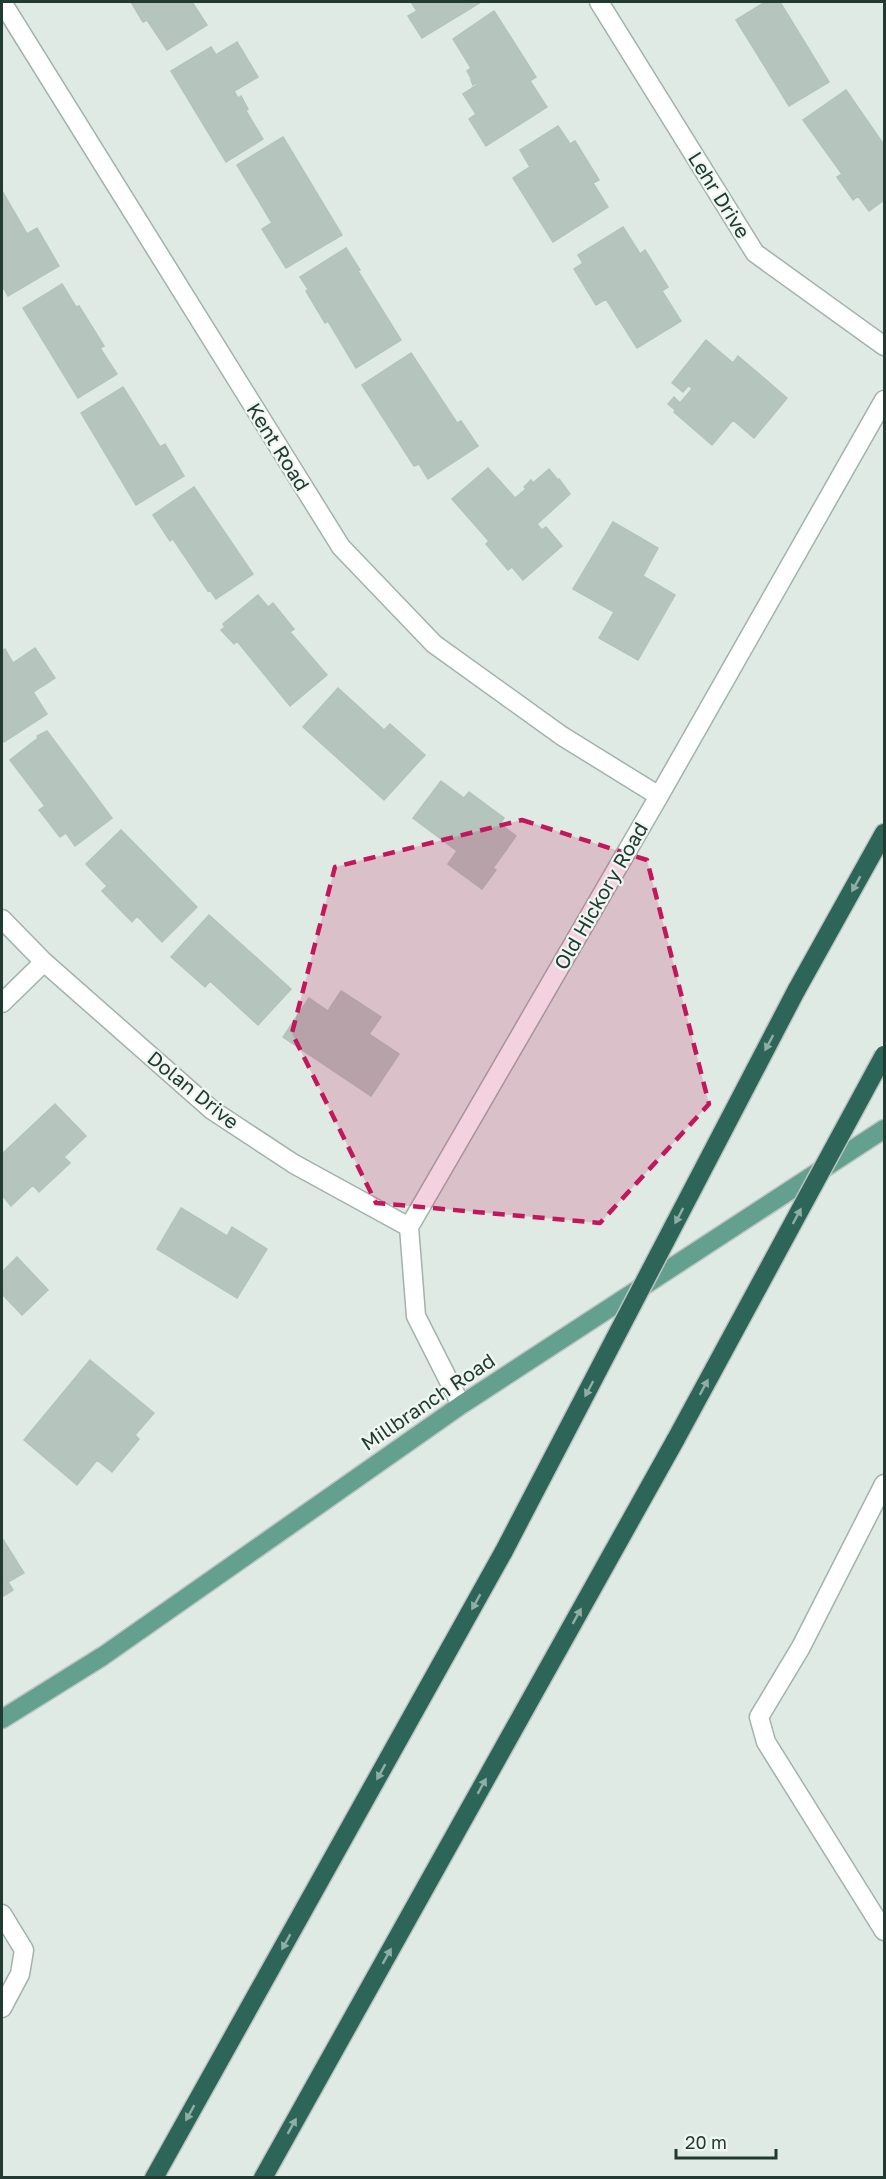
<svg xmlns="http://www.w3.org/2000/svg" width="886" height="2179" font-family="'Golos Text',sans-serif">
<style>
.building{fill:#b5c5be;stroke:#b2c4bc;stroke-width:1.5}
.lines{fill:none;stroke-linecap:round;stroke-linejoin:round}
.minor-casing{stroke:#a2b2ac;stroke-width:21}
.major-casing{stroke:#bcc4c2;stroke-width:21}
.highway-casing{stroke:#bcc4c2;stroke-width:21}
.minor{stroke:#fff;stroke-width:18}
.major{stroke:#64a08e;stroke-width:18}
.highway{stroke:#2d6658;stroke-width:18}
.highway-bridge-casing{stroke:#bcc4c2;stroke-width:21;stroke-linecap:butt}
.highway-bridge{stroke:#2d6658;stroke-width:18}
.oneway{fill:#8eaea6}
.marked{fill:#c2185b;fill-opacity:0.2;stroke:#c2185b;stroke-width:4.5;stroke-dasharray:12 8;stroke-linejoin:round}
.labels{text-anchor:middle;stroke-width:4.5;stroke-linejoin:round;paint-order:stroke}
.street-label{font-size:20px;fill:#213a32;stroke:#f0f7f3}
</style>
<rect width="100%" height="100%" fill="#dfeae5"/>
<path class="building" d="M131,2H192L207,25L167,50L147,20L143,22Z
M411,2H481L422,38L408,16L417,11Z
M765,2H780L829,82L789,106L736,20Z
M494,11L536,77L530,81L547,107L486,146L469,119L476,114L463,94L477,85L476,83L473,85L471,80H472L467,71L471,68L453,39Z
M237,42L258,77L234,91L238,98L241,96L248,109L246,111L263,139L226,162L171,71L211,47L216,55Z
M846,90L884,145V200L869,211L858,196L853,200L837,177L842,174L803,120Z
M558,126L570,144L575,141L599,180L593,183L608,207L553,242L513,178L530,167L520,150Z
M283,137L342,235L286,268L262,229L272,223L237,165Z
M2,191L27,234L37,228L59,266L8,296L2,285Z
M623,227L640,254L645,250L668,287L662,291L681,321L637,348L606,299L596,305L574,269L583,263L578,255Z
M346,248L360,270L358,271L401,340L356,368L328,321L325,323L306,291L308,289L300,277Z
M62,284L76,307L79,306L104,346L100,348L117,374L78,398L23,308Z
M706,340L733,363L738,356L787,398L754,438L733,420L712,445L674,412L675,410L668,404L674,397L680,403L692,389L689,385L683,392L672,383Z
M411,353L457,423L461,421L478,446L428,479L419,464L414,466L362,385Z
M123,387L160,447L165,444L184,476L136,505L81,413Z
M488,468L515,498L526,489L524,487L531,480L533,483L549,469L558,480L559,479L570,494L537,524L542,530L546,527L562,546L523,580L512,567L508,570L486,544L489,541L452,499Z
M194,487L253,574L216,599L210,590L208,591L173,539L170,541L153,515Z
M613,522L658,548L643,576L675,595L638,660L599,638L614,612L573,589Z
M258,595L268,607L273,603L294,629L290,632L327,675L290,706L237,641L234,644L221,630L225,627L223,624Z
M35,648L55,678L33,692L47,714L4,742L2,738V651L5,649L13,663Z
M338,688L384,730L390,724L425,755L384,800L303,727Z
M47,731L112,818L75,846L66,833L60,837L39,810L45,806L10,760L38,738L37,736Z
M441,781L464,798L469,792L504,818L500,824L516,836L493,868L496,870L482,889L448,864L457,851L413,818Z
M121,830L197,907L162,942L137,916L132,922L102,891L107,886L86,864Z
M209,915L291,989L258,1025L210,981L205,987L171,957Z
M341,991L381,1017L369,1034L399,1054L371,1096L283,1037L309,998L328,1011Z
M55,1104L86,1136L64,1157L70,1163L39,1192L33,1185L11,1206L2,1195V1154Z
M181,1208L227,1236L232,1227L267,1249L237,1298L157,1249Z
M17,1257L48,1290L22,1315L2,1294V1272Z
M90,1360L154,1413L135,1435L139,1439L112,1472L97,1460L77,1485L24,1440Z
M2,1538L24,1573L8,1582L13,1590L2,1597Z"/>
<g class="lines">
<defs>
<path id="minor" d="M2,2L341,547L434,644L562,736L659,796
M599,2L755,253L884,346
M2,919L44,962L212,1110L294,1164L409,1227
M2,1003L44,962
M461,1405L416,1316L409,1227L659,796L884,400
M884,1484L801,1647L759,1717L766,1742L884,1931
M2,1914L24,1950L20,1974L2,2008"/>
<path id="major" d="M2,1719L103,1656L461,1405L884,1129"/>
<path id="highway" d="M796,991L884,833
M154,2178L504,1551
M263,2178L676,1439"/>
</defs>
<use href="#minor" class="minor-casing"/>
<use href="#major" class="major-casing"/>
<use href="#highway" class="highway-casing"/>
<use href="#minor" class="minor"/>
<use href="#major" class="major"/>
<use href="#highway" class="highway"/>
<defs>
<path id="highway-bridge" d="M676,1439L884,1055
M504,1551L796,991"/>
</defs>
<use href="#highway-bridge" class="highway-bridge-casing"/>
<use href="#highway-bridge" class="highway-bridge"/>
</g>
<defs><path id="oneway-solid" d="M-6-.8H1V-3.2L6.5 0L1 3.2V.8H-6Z" transform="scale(1.5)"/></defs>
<g class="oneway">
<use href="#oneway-solid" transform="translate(856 884) rotate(119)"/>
<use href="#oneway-solid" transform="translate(769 1043) rotate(118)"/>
<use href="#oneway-solid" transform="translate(679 1216) rotate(118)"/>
<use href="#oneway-solid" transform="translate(797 1216) rotate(-62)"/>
<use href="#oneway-solid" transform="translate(704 1387) rotate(-62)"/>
<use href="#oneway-solid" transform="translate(589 1389) rotate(118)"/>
<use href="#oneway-solid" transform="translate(476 1602) rotate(119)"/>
<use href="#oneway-solid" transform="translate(577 1616) rotate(-61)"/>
<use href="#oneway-solid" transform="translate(381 1772) rotate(119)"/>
<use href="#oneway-solid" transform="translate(482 1786) rotate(-61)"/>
<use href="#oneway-solid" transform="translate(286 1942) rotate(119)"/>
<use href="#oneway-solid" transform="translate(387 1956) rotate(-61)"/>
<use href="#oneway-solid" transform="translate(190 2113) rotate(119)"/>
<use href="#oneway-solid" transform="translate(292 2126) rotate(-61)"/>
</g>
<path class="marked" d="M522,820L647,860L709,1104L600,1223L376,1203L292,1033L335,867Z"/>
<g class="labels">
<g class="street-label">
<text transform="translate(719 195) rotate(58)" y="7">Lehr Drive</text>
<text transform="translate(278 447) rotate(58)" y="7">Kent Road</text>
<text transform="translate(601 896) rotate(-60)" y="7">Old Hickory Road</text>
<text transform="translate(193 1090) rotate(39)" y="7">Dolan Drive</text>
<text transform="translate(428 1402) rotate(-34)" y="7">Millbranch Road</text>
</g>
</g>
<rect width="886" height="2179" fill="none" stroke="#213a32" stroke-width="6"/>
<path d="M676 2149v9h100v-9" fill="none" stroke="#213a32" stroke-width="3"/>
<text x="685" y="2149" font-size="18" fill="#213a32" stroke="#f0f7f3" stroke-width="4.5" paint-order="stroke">20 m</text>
</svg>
